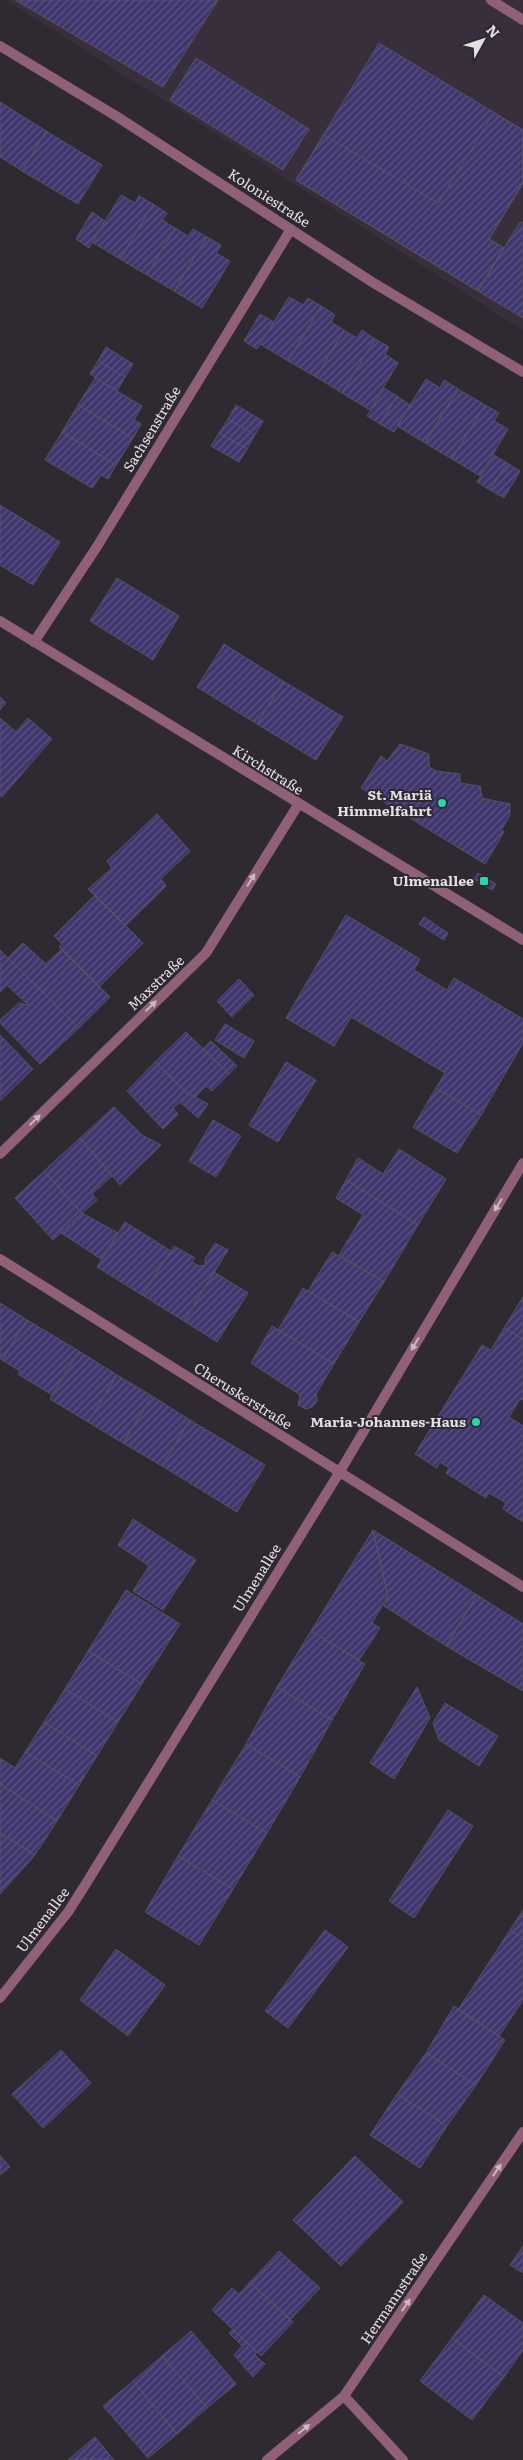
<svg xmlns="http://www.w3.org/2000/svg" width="523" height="2460" font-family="Literata,serif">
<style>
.built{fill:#392f3c}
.building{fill:url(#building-hatch);stroke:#54535d}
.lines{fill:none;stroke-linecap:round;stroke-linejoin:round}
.service{stroke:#8f6077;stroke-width:10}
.minor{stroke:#8f6077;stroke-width:10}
.tertiary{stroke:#8f6077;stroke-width:10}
.oneway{fill:#cab9c4}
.poi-dot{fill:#28d5ad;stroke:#2f2931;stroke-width:2}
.labels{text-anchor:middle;stroke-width:4;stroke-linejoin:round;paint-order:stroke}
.street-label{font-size:14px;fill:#e3dfe5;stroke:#2f2931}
.poi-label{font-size:14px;font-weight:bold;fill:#e3dfe5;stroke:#2f2931;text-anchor:end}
</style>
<defs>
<pattern id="building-hatch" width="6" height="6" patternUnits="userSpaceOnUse" patternTransform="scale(1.25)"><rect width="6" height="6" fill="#40366e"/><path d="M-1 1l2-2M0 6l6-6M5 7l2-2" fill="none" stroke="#5b5383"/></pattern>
</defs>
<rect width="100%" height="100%" fill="#2f2931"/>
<path class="built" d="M6,0H523V330Z"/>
<path class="building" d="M15,0H218L163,87Z
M379,43L523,130V183L489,239L504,248L478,291L296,180Z
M196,58L309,129L283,170L170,100Z
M0,102L46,131L22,171L0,157Z
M494,113L523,130V183L489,239L504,248L478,291L296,180L324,135L438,203Z
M46,131L102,165L78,204L22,171Z
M121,195L135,203L139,196L153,204L120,259L92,242Z
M153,204L167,213L162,220L175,228L147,275L120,259Z
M92,212L105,221L89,248L76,239Z
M520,222L523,223V318L478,291Z
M175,228L188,236L193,229L207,237L174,291L147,275Z
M207,237L221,245L216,253L230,261L202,308L174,291Z
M289,297L303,305L308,298L321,306L288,361L260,344Z
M321,306L335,315L331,322L344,330L316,377L288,361Z
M260,314L274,322L257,349L244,341Z
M344,330L357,338L362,330L375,339L342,393L316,377Z
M375,339L389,347L385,354L398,363L370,410L342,393Z
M106,347L133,364L125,377L98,361Z
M98,361L125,377L117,391L90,374Z
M95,378L142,406L134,420L141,424L133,438L78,405Z
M426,379L440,388L444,380L458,389L425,443L397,426Z
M384,388L397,396L380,424L367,416Z
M458,389L485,405L452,459L425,443Z
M397,396L410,405L394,432L380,424Z
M78,405L133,438L116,465L62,432Z
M236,405L263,421L255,435L228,419Z
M485,405L499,413L494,421L508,429L480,476L452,459Z
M228,419L255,435L247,449L219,433Z
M62,432L116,465L108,479L101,475L92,488L45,460Z
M219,433L247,449L239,462L211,446Z
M494,455L507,463L490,490L477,482Z
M507,463L520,471L504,498L490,490Z
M0,505L60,542L33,585L0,565Z
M117,578L179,616L153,660L90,621Z
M224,644L283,681L257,724L197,687Z
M283,681L343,717L316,760L257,724Z
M0,697L6,703L0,710Z
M0,718L16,732L28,718L52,739L2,797L0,795Z
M400,744L429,754V767L436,771L460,774V783L480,786L482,798L510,804V815L501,831L504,832L485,864L361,788L381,756L387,761Z
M157,814L190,851L161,879L166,886L125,926L88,889L112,868L107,861Z
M478,873L496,884L492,890L474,879Z
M95,895L143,943L99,987L59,947L62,944L54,936Z
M346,915L420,959L414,970L447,990L454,978L523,1019V1043L481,1115L436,1088L445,1073L351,1017L334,1046L286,1018Z
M424,917L448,933L444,940L419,924Z
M23,943L46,964L62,949L110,997L79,1028L8,958Z
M0,950L79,1028L40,1064L0,1023V1020L19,1003L28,1005L7,985L0,992Z
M239,979L254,995L232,1017L217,1001Z
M225,1024L254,1041L244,1058L215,1040Z
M186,1032L229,1074L212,1091L206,1086L195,1097L186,1092L155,1062Z
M0,1035L33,1069L0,1101Z
M211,1041L237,1066L229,1074L203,1049Z
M155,1062L186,1092L208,1104L198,1118L180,1102L173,1108L178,1114L163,1129L127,1091Z
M286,1062L316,1080L278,1142L249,1125Z
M436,1088L481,1115L457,1153L413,1127Z
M114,1107L142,1135L161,1145L120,1185L80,1138Z
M213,1120L241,1136L216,1177L189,1161Z
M80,1138L112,1176L92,1194L97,1200L82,1213L44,1171Z
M399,1149L446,1179L418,1225L346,1180L358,1158L383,1174Z
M44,1171L82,1213L53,1240L15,1198Z
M346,1180L418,1225L384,1282L339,1255L363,1215L336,1198Z
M82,1213L118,1233L101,1259L61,1233Z
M125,1222L171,1251L142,1295L97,1267Z
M215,1243L228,1250L184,1321L142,1295L174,1246L195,1258L192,1262L199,1266L205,1265V1259Z
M332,1252L384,1282L359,1322L308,1291Z
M214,1272L248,1293L217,1342L184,1321Z
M303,1288L359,1322L334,1364L278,1330Z
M523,1297V1339L504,1328Z
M0,1303L27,1320L2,1360L0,1359Z
M27,1320L79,1351L52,1395L18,1374L20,1371L2,1360Z
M272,1326L334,1364L316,1394L317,1401L312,1407L306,1409L298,1405L300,1395L251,1363Z
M504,1328L523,1339V1400L520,1399L509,1417L523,1426V1522L503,1509L506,1503L489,1493L486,1498L446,1473L449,1468L440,1462L437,1468L415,1454L482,1345L491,1350Z
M79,1351L117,1375L88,1422L50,1399Z
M117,1375L152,1396L123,1443L88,1422Z
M152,1396L190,1420L162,1466L123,1443Z
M190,1420L265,1465L237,1512L162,1466Z
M133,1519L196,1560L163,1610L133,1591L149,1566L118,1545Z
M373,1530L388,1596L372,1623L380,1628L359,1660L311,1631Z
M373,1530L477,1595L446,1646L384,1606L388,1596Z
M126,1590L180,1624L142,1684L88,1651Z
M477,1595L523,1624V1691L446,1646Z
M311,1631L365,1664L332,1720L277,1687Z
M88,1651L142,1684L118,1722L65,1689Z
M277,1687L332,1720L300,1777L246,1744Z
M417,1687L430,1718L394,1779L370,1763Z
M65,1689L118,1722L97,1756L44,1722Z
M445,1703L498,1736L479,1766L439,1740L433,1723Z
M44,1722L97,1756L79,1785L25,1752Z
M246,1744L300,1777L267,1833L212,1800Z
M25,1752L79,1785L57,1821L0,1784V1758L15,1768Z
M0,1784L57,1821L35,1855L0,1833Z
M212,1800L267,1833L233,1889L178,1856Z
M448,1810L473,1826L414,1918L389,1901Z
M0,1833L35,1855L0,1894Z
M178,1856L233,1889L199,1945L145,1912Z
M523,1910V1938L510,1930Z
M325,1930L348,1947L288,2028L265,2011Z
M510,1930L523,1938V2000L499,2036L458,2010Z
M116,1949L165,1985L128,2036L80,2000Z
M454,2006L505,2040L476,2085L426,2053Z
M61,2050L91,2083L43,2128L12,2094Z
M426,2053L476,2085L447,2126L397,2094Z
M397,2094L447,2126L420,2168L370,2135Z
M0,2155L10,2167L0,2175Z
M355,2156L403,2202L341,2266L293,2220Z
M523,2246V2273L510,2265Z
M279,2251L320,2288L290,2320L250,2282Z
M250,2282L293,2322L261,2356L212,2310L232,2288L239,2294Z
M484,2295L523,2323V2350L504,2377L452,2338Z
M233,2329L257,2352L255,2355L265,2364L253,2377L234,2355L242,2346L229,2333Z
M191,2331L236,2384L207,2408L162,2356Z
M452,2338L504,2377L472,2420L420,2381Z
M162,2356L207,2408L177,2434L133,2381Z
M133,2381L177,2434L148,2458L103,2406Z
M95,2437L114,2460H68Z"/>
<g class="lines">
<path class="service" d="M491,0L523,20"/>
<path class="minor" d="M0,46L116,116L372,282L523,372
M34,642L98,545L291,229
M0,1154L206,953L298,805
M0,1259L523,1587
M0,1998L68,1912L87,1882L339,1473L523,1163
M344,2396L403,2460
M267,2460L344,2396L523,2132"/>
<path class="tertiary" d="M0,621L523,940"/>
</g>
<defs><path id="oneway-solid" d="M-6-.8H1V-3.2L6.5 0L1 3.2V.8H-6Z" transform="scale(1.25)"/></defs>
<g class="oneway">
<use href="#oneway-solid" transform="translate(251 880) rotate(-58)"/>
<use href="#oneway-solid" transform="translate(151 1006) rotate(-44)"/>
<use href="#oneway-solid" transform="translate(35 1120) rotate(-44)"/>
<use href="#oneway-solid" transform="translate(498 1205) rotate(121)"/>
<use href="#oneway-solid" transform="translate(415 1344) rotate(121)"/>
<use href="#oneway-solid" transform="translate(497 2170) rotate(-56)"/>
<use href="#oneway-solid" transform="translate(406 2305) rotate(-56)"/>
<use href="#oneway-solid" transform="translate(304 2429) rotate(-39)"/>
</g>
<g class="poi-dot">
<circle cx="442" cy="803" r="5"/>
<rect x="479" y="876" width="10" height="10" rx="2.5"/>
<circle cx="476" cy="1422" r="5"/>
</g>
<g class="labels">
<g class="street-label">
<text transform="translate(269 198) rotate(33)" y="5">Koloniestraße</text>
<text transform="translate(152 429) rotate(-59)" y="5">Sachsenstraße</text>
<text transform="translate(268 770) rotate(32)" y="5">Kirchstraße</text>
<text transform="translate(156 983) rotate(-44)" y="5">Maxstraße</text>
<text transform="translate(243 1396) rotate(32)" y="5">Cheruskerstraße</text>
<text transform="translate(257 1578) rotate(-58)" y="5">Ulmenallee</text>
<text transform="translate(43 1920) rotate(-53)" y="5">Ulmenallee</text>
<text transform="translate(394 2298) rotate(-56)" y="5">Hermannstraße</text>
</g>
<g class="poi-label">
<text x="432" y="800">St. Mariä<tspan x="432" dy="16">Himmelfahrt</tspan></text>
<text x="474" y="886">Ulmenallee</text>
<text x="466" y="1427">Maria-Johannes-Haus</text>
</g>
</g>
<g transform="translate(483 40) rotate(50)" stroke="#2f2931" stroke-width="4" paint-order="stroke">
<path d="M0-4L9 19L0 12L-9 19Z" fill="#e3dfe5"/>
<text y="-8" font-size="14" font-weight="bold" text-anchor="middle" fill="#e3dfe5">N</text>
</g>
</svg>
